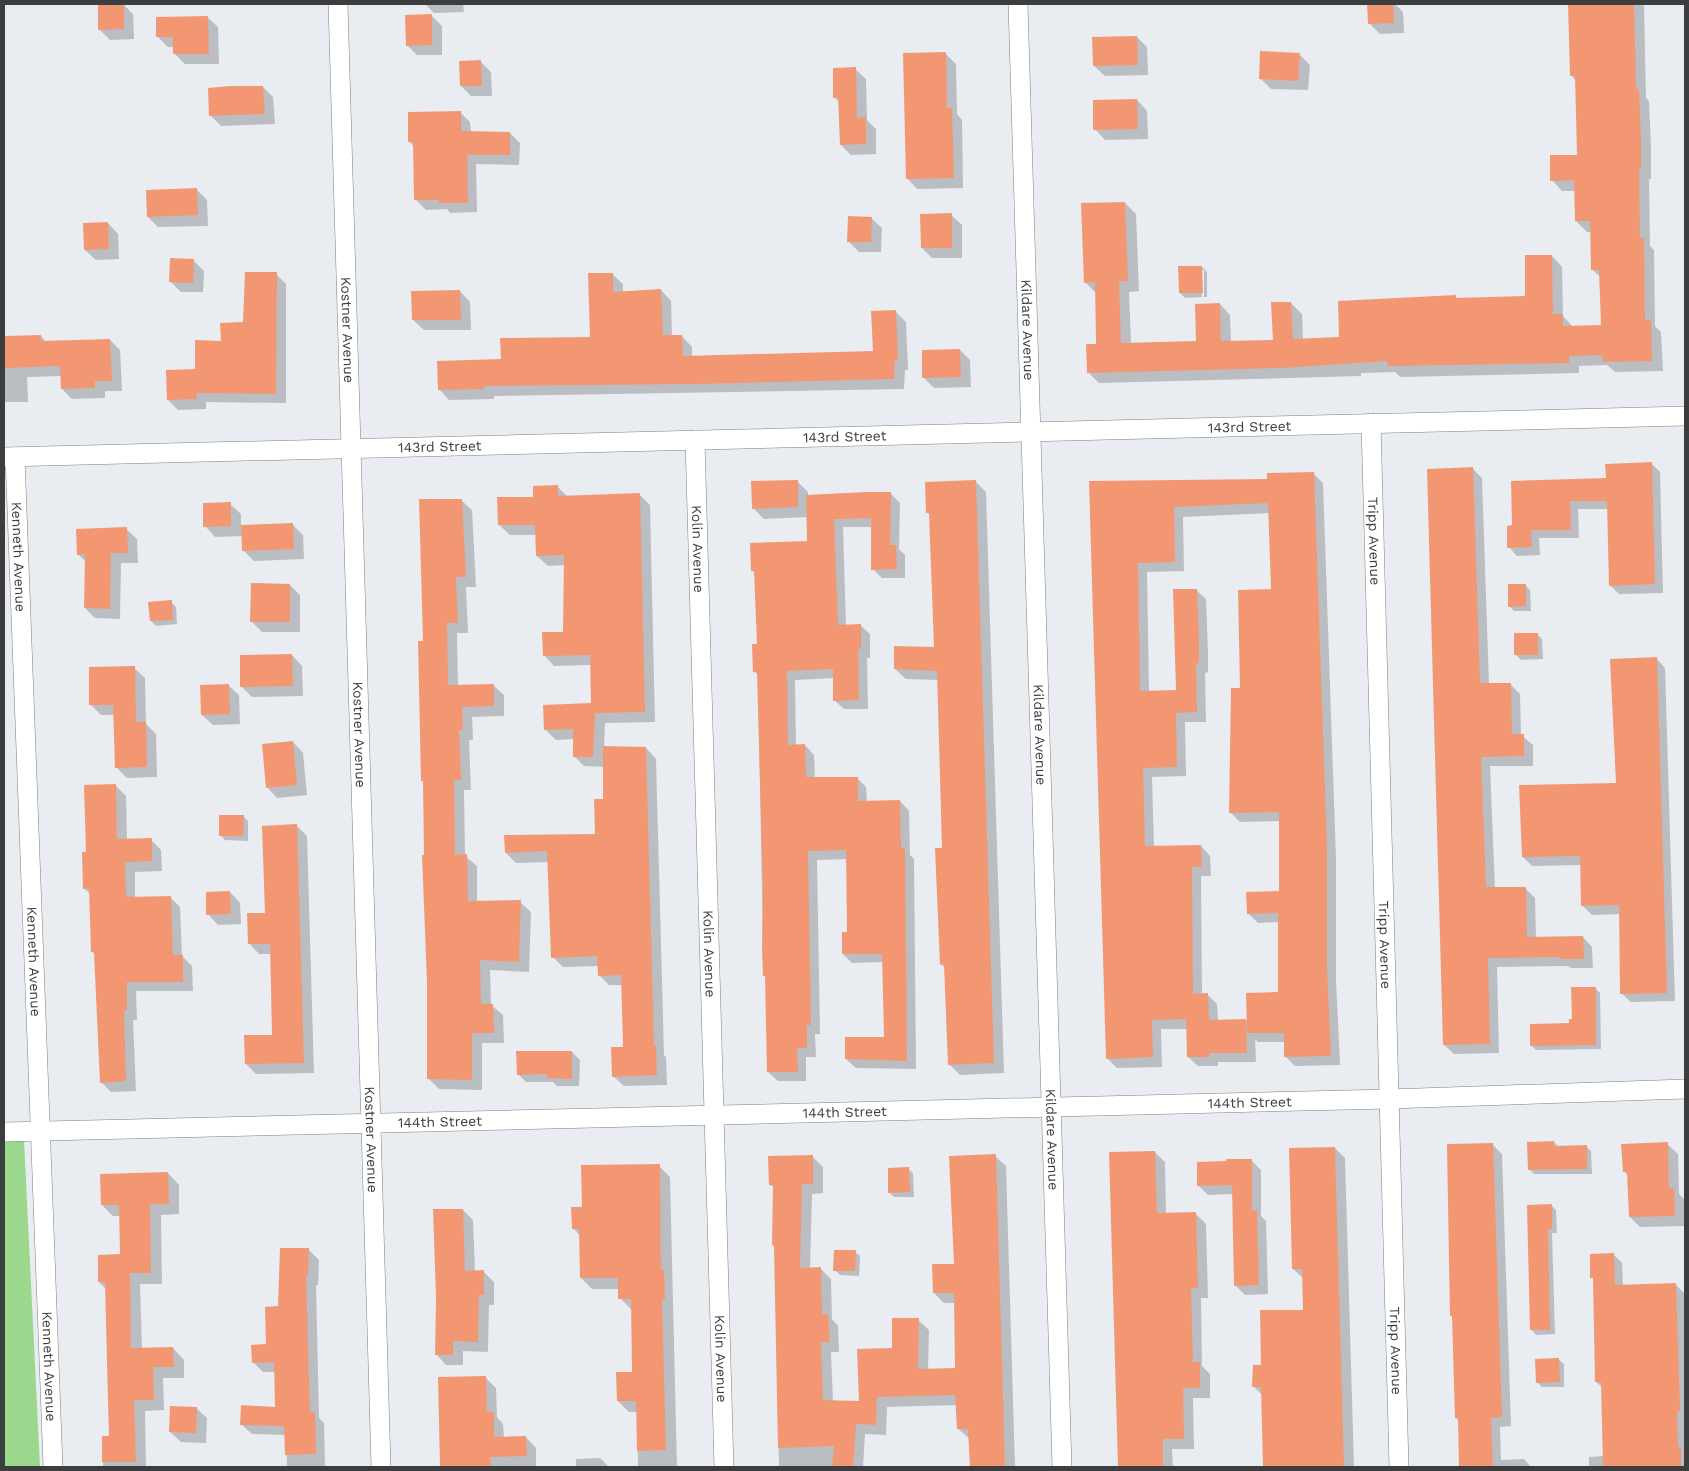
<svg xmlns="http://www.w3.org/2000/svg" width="1689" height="1471" font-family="'Work Sans',sans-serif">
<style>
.green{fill:#9bd88e}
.shadow{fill:#0003;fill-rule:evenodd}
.building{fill:#f39773}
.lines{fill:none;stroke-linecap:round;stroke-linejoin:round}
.street-casing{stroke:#7c8085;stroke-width:20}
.street{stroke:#fff;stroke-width:19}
.labels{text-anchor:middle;stroke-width:4;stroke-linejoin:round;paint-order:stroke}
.street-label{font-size:14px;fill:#3b3d3e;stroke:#fff}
</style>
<rect width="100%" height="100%" fill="#e9edf2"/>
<path class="green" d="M4,1140H24L40,1467H4Z"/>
<path class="shadow" d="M99,4H123L133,14L134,39L110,40L100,30Z
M425,4H463L464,12L434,13Z
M1369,4H1395L1403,12L1404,33L1380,34L1369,23Z
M1569,4H1642L1644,6L1646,98L1649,101L1651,149V179H1649L1650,246L1654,250L1655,326L1661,332L1663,371L1615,372L1607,365L1579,366V373L1400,377L1395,372L1361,373V376L1099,383L1088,372L1098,345L1096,293L1085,282L1125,203L1136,214L1139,291L1129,292L1131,344L1197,342L1220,304L1230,315L1231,342L1275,341L1291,303L1302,314L1303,339L1340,338L1455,296L1459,300L1527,297L1552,256L1562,267L1563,316L1573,327L1603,326L1601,278L1592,269L1591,232H1587L1576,221L1575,191H1562L1552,180L1578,156L1576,81L1572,76Z
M431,15L442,26V55H417L407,45Z
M207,17L218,27L219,64H185L174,53V47H168L158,37Z
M1137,37L1147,47L1148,75L1105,76L1094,66Z
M945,53L956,64L957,114L962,120L963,188L917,189L907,178Z
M1299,54L1310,65L1308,90L1271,89L1260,78Z
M481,62L491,72L492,96H471L461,86Z
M855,69L866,79L867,120L876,129V154L851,155L841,145L839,102L834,97Z
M263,87L273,97L275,124L221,126L210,115Z
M1137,100L1147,111L1148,139L1105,140L1095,129Z
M460,112L470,122L471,132L510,133L520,143L519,165L476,164L477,212L450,213L447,209L426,210L416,200L414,147L410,142Z
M197,190L207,200L208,226L158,227L148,217Z
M951,215L962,225V258H932L922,248Z
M871,218L882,228L881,252H859L849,242Z
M108,223L118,234L119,259L96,260L85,250Z
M193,260L204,271L203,292H181L170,281Z
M1202,267L1207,272V297H1204V270H1201L1202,297L1185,298L1180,293Z
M276,274L286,284V403L206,402V409L178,410L168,400L222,342L244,324Z
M612,274L623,284V292L661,290L671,301L672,336H682L692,347V357L874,353L895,311L906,322L908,370H905L904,389L494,396V399L449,400L439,389L502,361L591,338Z
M460,291L470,302L471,330H424L413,320Z
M41,336L46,342L110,340L120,350L122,391H105V398L72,399L62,389V376L27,377L28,402H4V337Z
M960,350L970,360L971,387L934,388L924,378Z
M1652,464L1660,472L1663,593L1619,594L1610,585L1608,509H1578L1579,538H1539L1540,555L1517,556L1509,547L1508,527L1607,479Z
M1473,469L1482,478L1489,684H1510L1520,694L1521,735L1533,745V766H1490L1495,889L1525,888L1535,898L1536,938L1583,937L1592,947L1593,968H1571L1568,966L1497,967L1499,1053L1454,1054L1444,1045Z
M1313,473L1323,483L1336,859V979L1340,1065L1295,1066L1286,1057L1285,1042H1258L1255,1039L1256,1062H1218V1066H1198L1188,1057V1029H1161L1162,1067L1117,1068L1107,1058L1090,482L1269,480ZM1270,513L1272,590L1241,690L1230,812L1240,822L1280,821L1281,892L1248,913L1258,923L1279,922V993L1248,1023L1246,1020L1218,1021L1217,1004L1208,995H1202L1201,876H1211L1210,856L1201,846L1154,847L1152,777L1186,776L1185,722H1206L1205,673L1208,672V652L1206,599L1196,590L1177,691L1149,692L1147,572L1184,571L1183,517Z
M797,481L808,492V496L891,494L900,503L899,549L905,555V578H882L873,569L872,527H843L846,626L860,625L870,634V658H867L868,709H844L834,700V678L795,680L796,746L805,745L814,755L815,778H857L866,787L867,802L900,801L909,811L910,855L914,859L916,1069L856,1068L846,1059L885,1038L884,962L852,963L843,954L849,933L848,859L817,860L820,1034H815L816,1057H806V1081H778L768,1072L767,978L764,975L763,948L758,675L754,671L758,645L756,574L752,570L808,542V517L764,519L753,508Z
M975,481L986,492L1004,1073L960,1075L949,1064L945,968L941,964L943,849L938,680L906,679L895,669L936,649L931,516L927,512Z
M558,487L568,497L639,494L650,505L655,722L605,723L604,748H646L656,759L664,1055L666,1057L667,1085L624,1086L613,1076L624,1048L622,985H609L599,975V966L563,967L553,957L549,862L516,863L506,853L596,835L604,800V767L584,766L574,756V739L556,740L545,729L592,704L591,665L554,666L544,655L564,633L565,565L548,566L537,556V535H510L499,525L535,498Z
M461,500L472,510L476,587H466L468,633H457L458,686L493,685L504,695V716L472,717L473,740H469L471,790H464L465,856L477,866V902H520L531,912L529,972L490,970L491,1005L503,1015L504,1043H482V1090L439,1089L428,1078L425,783L422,780L424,642Z
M230,504L241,514V526L293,525L303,535L304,559L254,561L243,550V536L215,537L205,526Z
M126,529L137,539L138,563H121L120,619L95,618L85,608L86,562L78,554Z
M290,585L300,595V632H262L252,622Z
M1525,585L1530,590L1531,611H1514L1509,606Z
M171,602L176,607L177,624L156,626L151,621Z
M1537,634L1542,639L1543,659L1521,660L1516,655Z
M292,655L302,666L303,696L252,697L242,687Z
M1656,658L1665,668L1675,1001L1631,1002L1621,993L1620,914L1592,915L1582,905V865L1532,866L1523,857L1617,785Z
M134,668L145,678L146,724L156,734L157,777L127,778L116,767L115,715H101L91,705Z
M228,685L239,695L240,724L213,725L202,715Z
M293,742L303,753L307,795L277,798L267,787Z
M116,786L126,796L127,840H151L161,850L162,871L135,872V898L170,897L180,907L182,956L192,966L193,991H136L137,1020H133L136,1091L111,1092L101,1082L96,955L92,952L91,895L84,888L87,853Z
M243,816L248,821V841L225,840L220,835Z
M297,826L307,836L314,1073L256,1074L246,1064L274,1036L271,954H259L249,943L266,914Z
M230,892L240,903L241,924L218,925L208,914Z
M1595,988L1600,993L1601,1049L1536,1050L1531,1045L1571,1024Z
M572,1052L580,1060L579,1086H557L553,1082H526L518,1074Z
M1554,1142L1559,1147L1586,1146L1591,1151L1592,1174H1534L1529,1169Z
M1667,1144L1678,1154L1679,1194L1684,1199L1685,1226L1640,1227L1630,1217L1628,1176L1624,1171Z
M1493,1145L1502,1154L1511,1426L1500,1427L1501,1460L1524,1459L1531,1467H1461L1459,1421L1456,1418Z
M1335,1148L1345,1158L1354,1467H1264L1262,1395L1254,1387L1262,1367L1304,1311V1279L1293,1269Z
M1155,1152L1165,1162L1166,1214L1195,1213L1206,1224L1208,1298H1201L1202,1366L1210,1374V1398H1193L1194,1449H1172L1173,1467H1119L1110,1153Z
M812,1156L823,1167V1193L812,1194L810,1269L820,1268L831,1279L832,1319L838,1326L839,1352H831L833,1401L861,1402L893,1349L918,1320L929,1330L928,1370L956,1369L955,1303H944L934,1293L956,1265L995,1156L1006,1166L1015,1467H971L970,1439L958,1429L957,1405L887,1407L886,1435L865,1434L863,1467H779L774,1188L770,1184Z
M1251,1160L1261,1170V1216L1266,1221L1268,1294L1245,1295L1235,1285L1233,1194L1208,1195L1199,1186L1198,1163Z
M659,1166L670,1177L677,1467H638L637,1412H629L618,1401L634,1373L632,1310L620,1298L619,1289H592L581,1278L580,1236L573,1228L583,1208Z
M908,1169L913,1173L914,1197H894L889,1192Z
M168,1173L179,1185V1214L161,1215L162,1284H140L142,1349L173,1348L184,1360V1378H163L164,1410L145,1411L146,1467H103V1437H110L106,1289L99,1282L122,1256L121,1216H113L102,1205Z
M1551,1205L1556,1210L1557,1233H1552L1555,1334L1536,1335L1532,1330Z
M463,1210L473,1220L475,1272L483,1271L494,1282V1305H489L488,1352L463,1351V1365H446L436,1354Z
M309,1250L319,1260L318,1285H316L319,1418L324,1423L325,1467H287L286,1435L252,1434L241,1424L276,1408L275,1372H263L253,1362L268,1346L279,1308Z
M855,1252L860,1256L859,1276L840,1275L835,1270Z
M1613,1254L1622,1263L1623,1286L1675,1284L1684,1293L1685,1467H1589V1457L1604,1456L1603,1388L1596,1382L1594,1280L1592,1277Z
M1559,1360L1564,1364V1387H1542L1537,1382Z
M486,1378L496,1388L497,1417L503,1424L504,1438L526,1437L536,1448V1467H442L439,1379Z
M196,1408L207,1418L206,1443L181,1442L170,1432Z
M600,1458L609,1467H576V1459Z"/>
<path class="building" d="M98,4H124V29L98,30Z
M1367,4H1393L1394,23L1368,24Z
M1568,4H1634L1636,89H1639L1641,138V169H1639L1640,238H1644L1645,320H1651L1652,361L1603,362L1602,355L1569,356V363L1388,366L1387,361L1282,368L1087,373L1086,344H1096L1095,282L1084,283L1081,203L1125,202L1128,281H1119L1121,343L1196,341L1195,304L1220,303L1221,341L1273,340L1271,302H1291L1293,339L1339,337L1338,301L1456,295V298L1525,296V255H1552L1553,314H1563V326L1601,325L1599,270H1591L1590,221H1575L1574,180L1550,181V155H1577L1575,76H1570Z
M432,14V45L406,46L405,15Z
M208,16L209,54H173V37H156V17Z
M1137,36L1138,65L1093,66L1092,37Z
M1260,51L1300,53L1298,81L1259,79Z
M946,52L947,108H952L954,178L906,179L903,53Z
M481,60L482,86H460L459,61Z
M856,67L857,118L866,117V144L840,145L838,97L833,98V68Z
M230,86H263L265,114L209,116L208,88Z
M1137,99L1138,129L1093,130V100Z
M461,111V131L510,132V155H467L468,203H439V200H414L413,142H408V112Z
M197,188L198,215L147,217L146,190Z
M952,213V248H921L920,214Z
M848,216L872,217L871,242H847Z
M108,222L109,249L84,250L83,223Z
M170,258L194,259L193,283L169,282Z
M1178,266H1202L1203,293H1179Z
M245,272H277L276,394L196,393L197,399L167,400L166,370L195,369V340L221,341L220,323L243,322Z
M588,273H613V292L661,289L663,335H682L683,356L873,351L871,311L896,310L898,360H895L894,379L698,384L484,386V389L438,390L437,361L501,359L500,338L590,337Z
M460,290L461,320H412L411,291Z
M41,335V341L110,339L112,381H95V388L61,389L60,366L4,368V336Z
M960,349L961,377L922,378V350Z
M1652,462L1655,584L1609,586L1607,501H1570L1571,530H1531L1532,547L1507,548V526L1512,525L1511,481L1606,478L1605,464Z
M1473,467L1480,683H1511L1512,734H1524V756L1481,757L1486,887H1526L1527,937L1583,936L1584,959H1560V957L1488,958L1490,1044L1443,1045L1427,469Z
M1314,472L1327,848V969L1331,1056L1284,1057V1033H1247L1246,993L1278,992V913L1247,914L1246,892L1279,891V812L1229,813L1231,688H1240L1238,590L1271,589L1268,503L1174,507L1175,562L1138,563L1140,691L1176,690L1173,589H1197L1199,641V663H1196L1197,712L1176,713L1177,767L1143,768L1145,846L1201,845L1202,867H1192L1193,994L1208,993L1209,1020L1246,1019L1247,1053H1209V1057H1187L1186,1019L1152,1020L1153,1057L1106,1059L1089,481L1267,479V473Z
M798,480V507L752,509L751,481Z
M976,480L994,1063L948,1065L944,964L940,965L935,848H942L937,671L894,669V646L934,647L929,513H926L925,482Z
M558,485V496L640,493L645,712L595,713L593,757H573V729L544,730L543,705L591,703L590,655L543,656L542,632H563L564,555L536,556L535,525H498L497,497H533V486Z
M866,492H891L890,545H896L897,569L871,570V518L834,519L838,625L861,624V649H858L859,700L833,701V669L787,671L788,745L805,744L806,777H858V801L900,800L901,848H905L907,1061L845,1059V1037H884L882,954H842V932H847L846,850L808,851L811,1025H807V1048H797L798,1072H767L765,976H763L762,948L763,894L757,672H753L752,644H757L754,571H751L750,543L807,541L806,495Z
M419,499H462L466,577H456L458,623H447L448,685L494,684V706L462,707L463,730H459L461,780H454L455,855L467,854L468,901L521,900L519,962L480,960L481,1004H493L494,1033H472V1080L427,1079V981L422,855H424L423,781H421L418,641H423Z
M231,502V526L203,527V503Z
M293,523L294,549L242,551L241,525Z
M127,527L128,553H111L110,609L84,608L85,554L77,555L76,529Z
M251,583L290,584V622H250Z
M1508,584H1526V606L1508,607Z
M172,600L173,620L150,621L148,602Z
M1514,633H1538V655H1514Z
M292,654L293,686L240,687V655Z
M1657,657L1667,993L1620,994L1619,905L1581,906L1580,856L1522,857L1519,785L1616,783L1610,659Z
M135,666L136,722H146L147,767L115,768L113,705H89V667Z
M229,684L230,714L201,715L200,685Z
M293,741L297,785L266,788L262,744Z
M603,746L646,747L654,1046H656L657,1075L612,1077L611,1047H623L621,975L598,976L597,956L551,958L547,851L505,853L504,835L595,834L594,799H603Z
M116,784L117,839L152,838V861L125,862L126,897L171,896L173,955H183V982H127V1010H124L126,1081L100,1083L94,952H91L89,888L83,889L82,852H86L84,785Z
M219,815H244L243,836H219Z
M297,824L304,1063L245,1064L244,1035H272L270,944H248L247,913H265L262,826Z
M230,891L231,914L206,915V892Z
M1571,987H1596V1045L1530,1046V1024L1569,1023V1019H1572Z
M516,1051H572V1079L547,1078V1074L517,1075Z
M1554,1141V1146L1587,1145V1169L1528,1170L1527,1142Z
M1668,1142L1669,1188H1674L1675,1216L1629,1217L1627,1172H1623L1621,1144Z
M1493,1143L1502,1417L1491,1418L1493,1467H1459L1458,1418H1455L1452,1316H1450L1447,1144Z
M1335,1147L1344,1467H1263L1261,1387H1252L1253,1365H1261L1260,1310H1303L1302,1269H1292L1289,1148Z
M1155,1151L1157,1213L1196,1212L1198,1288H1191L1193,1362H1200V1388H1183L1184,1439H1163V1467H1118L1109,1152Z
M996,1154L1005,1467H970L968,1429H957L955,1395L877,1397L876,1425L856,1424L853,1467H832L834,1446L778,1448L774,1246L772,1245L773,1185H769L768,1156L813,1155V1184H802L800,1268L821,1267L822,1314H828L830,1342H821L823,1400L859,1401L857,1349L892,1348V1318H919L918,1369L955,1368L954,1293H933L932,1264H954L949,1156Z
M1226,1159H1252V1211L1257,1210L1259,1285L1234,1286L1232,1185L1197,1186V1162L1226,1161Z
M660,1164L661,1270L664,1269L665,1299H662L666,1450L637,1451L636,1401H617L616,1372H632L631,1299H618V1278H580L579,1229H572L571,1207H582L581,1165Z
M909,1167L910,1192L888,1193V1168Z
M168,1172L169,1204H150L151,1273H130L131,1348L173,1347L174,1367H153L154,1400H134L136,1462H102V1436H109L108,1401L105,1282H98V1255L120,1254L119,1205H101L100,1174Z
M1552,1204V1229H1548L1550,1330H1530L1527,1205Z
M433,1209H463L465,1271L484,1270V1295H479L478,1342L453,1341V1355H435L436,1297Z
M280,1248H309L308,1276H306L310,1412H315L316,1454L285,1455L284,1426L240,1425L241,1405L275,1407L274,1362L252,1363L251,1345L266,1344L265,1307L278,1306Z
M834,1250H856L855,1271H833Z
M1614,1253L1615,1285L1676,1283L1680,1411H1677L1678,1447H1681V1467H1603L1601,1382H1595L1593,1278H1590V1254Z
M1559,1358L1560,1382L1536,1383L1535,1359Z
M486,1376L487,1412H494V1437L526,1436L527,1456L490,1457L491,1467H440L438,1377Z
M170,1406L197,1407L196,1433L169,1432Z"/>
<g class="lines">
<defs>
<g id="street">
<path id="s1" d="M338,4L381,1467"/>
<path id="s2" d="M1018,4L1062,1467"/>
<path id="s3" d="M1371,423L1399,1467"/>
<path id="s4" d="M695,440L724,1467"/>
<path id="s5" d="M4,457L1685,416"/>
<path id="s6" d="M15,457L53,1467"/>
<path id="s7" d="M4,1132L1389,1099L1685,1089"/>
</g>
</defs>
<use href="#street" class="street-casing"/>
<use href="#street" class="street"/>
</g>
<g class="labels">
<g class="street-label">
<text dy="5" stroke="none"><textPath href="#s1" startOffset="326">Kostner Avenue</textPath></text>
<text dy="5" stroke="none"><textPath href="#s2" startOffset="326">Kildare Avenue</textPath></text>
<text dy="5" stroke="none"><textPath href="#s5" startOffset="1246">143rd Street</textPath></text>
<text dy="5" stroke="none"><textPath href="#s5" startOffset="841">143rd Street</textPath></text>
<text dy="5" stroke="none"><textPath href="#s5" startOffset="436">143rd Street</textPath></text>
<text dy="5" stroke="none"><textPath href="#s3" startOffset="118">Tripp Avenue</textPath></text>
<text dy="5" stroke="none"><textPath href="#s4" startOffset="109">Kolin Avenue</textPath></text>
<text dy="5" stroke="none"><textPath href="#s6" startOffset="100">Kenneth Avenue</textPath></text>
<text dy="5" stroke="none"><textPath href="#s1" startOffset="731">Kostner Avenue</textPath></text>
<text dy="5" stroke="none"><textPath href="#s2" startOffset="731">Kildare Avenue</textPath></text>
<text dy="5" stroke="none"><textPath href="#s3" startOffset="522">Tripp Avenue</textPath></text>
<text dy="5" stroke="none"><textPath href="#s4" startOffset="514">Kolin Avenue</textPath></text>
<text dy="5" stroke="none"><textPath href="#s6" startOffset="505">Kenneth Avenue</textPath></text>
<text dy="5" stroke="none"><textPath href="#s7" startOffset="1246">144th Street</textPath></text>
<text dy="5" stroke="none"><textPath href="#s7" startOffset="841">144th Street</textPath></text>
<text dy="5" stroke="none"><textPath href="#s7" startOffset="436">144th Street</textPath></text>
<text dy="5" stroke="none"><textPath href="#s1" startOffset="1136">Kostner Avenue</textPath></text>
<text dy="5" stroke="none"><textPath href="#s2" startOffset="1136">Kildare Avenue</textPath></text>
<text dy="5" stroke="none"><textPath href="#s3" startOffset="928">Tripp Avenue</textPath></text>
<text dy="5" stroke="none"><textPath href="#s4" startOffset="919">Kolin Avenue</textPath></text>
<text dy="5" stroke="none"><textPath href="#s6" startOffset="910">Kenneth Avenue</textPath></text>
</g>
</g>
<rect width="1689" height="1471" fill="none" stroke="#3b3d3e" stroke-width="10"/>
</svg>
